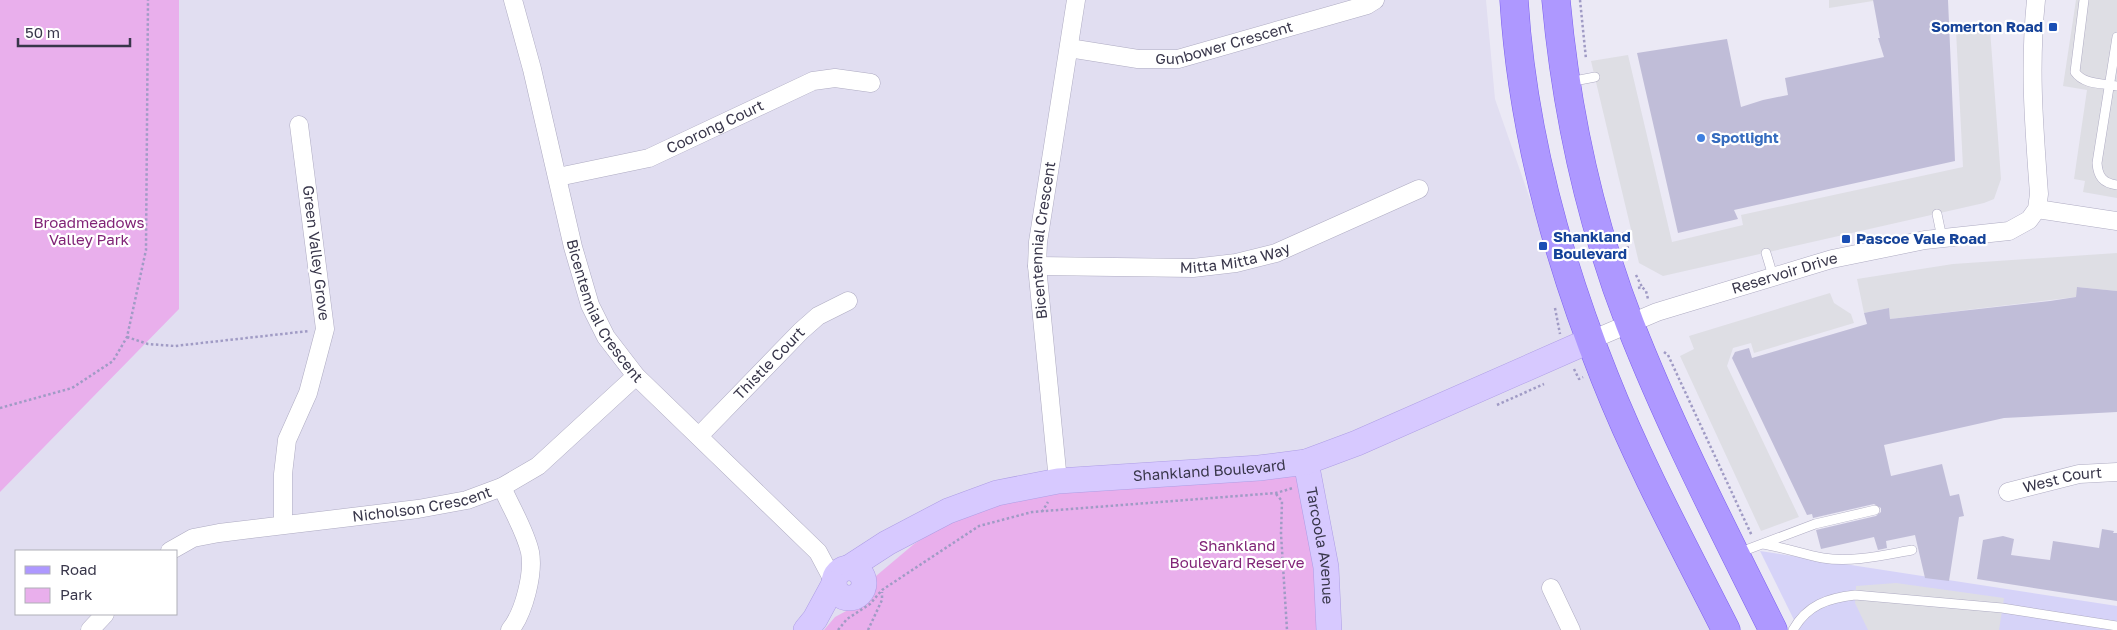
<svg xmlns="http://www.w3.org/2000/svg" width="2117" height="630" font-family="'Golos Text',sans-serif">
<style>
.residential{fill:#e1def1;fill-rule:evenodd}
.commercial{fill:#d6d3f8}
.green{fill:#e9afec}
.parking{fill:#dedee4}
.building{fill:#c0bdd8}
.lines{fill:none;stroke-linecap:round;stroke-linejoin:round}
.lane-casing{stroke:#aeabc2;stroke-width:10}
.street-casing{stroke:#aeabc2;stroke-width:19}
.secondary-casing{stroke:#ae9ee5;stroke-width:26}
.primary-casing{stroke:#7b60ed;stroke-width:29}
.path{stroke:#a09bc5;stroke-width:2.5;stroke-dasharray:2.5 2.5;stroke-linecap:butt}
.lane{stroke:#fff;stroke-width:9}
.street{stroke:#fff;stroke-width:18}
.secondary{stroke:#d7c9ff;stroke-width:25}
.primary{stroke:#ae98ff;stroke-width:28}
.transit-dot{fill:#1a4fb4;stroke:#fff;stroke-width:2}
.shop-dot{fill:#3f7fe0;stroke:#fff;stroke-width:2}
.labels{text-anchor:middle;stroke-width:4.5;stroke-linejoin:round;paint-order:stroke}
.transit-label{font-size:15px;font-weight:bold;fill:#164399;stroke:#fff;text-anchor:start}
.street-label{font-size:15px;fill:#38364a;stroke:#fff}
.shop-label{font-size:15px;font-weight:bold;fill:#366cbe;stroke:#fff;text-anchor:start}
.park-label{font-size:15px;fill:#812477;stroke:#fff}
</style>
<rect width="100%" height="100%" fill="#ebe9f5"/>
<path class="residential" d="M0,0H1486L1495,99L1585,356L1714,630H0ZM16,551H176V614H16Z"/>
<path class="commercial" d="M1760,551L2117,606V630H1799Z"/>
<path class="green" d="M0,0H179V309L0,492Z
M1285,473L1295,476L1303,485L1322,630H824L835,617L865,601L876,576L914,544L955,518L1043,492Z"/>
<path class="parking" d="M1829,0H1873V1L1829,8Z
M2076,0H2117V198L2083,192L2085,181L2074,179L2087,90L2063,86Z
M1990,29L2001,179L1994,199L1984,203L1663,276L1639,263L1591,61L1628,55L1672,242L1743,225L1741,215L1963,167L1956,31Z
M2117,253V291L2078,287L2076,297L1890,319L1889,308L1864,313L1857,279L1953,264Z
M1830,293L1834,303L1851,314L1854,323L1754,353L1751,343L1733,348L1727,366L1799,517L1761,531L1680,356L1694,349L1689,336Z
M1896,583L2004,598L1999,630H1868L1855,603L1856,586Z"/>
<path class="building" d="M1873,0H1948L1955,161L1734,210L1738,219L1678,233L1637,53L1727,39L1741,107L1763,100L1788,95L1785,78L1884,57L1878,38H1880Z
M2077,287L2117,291V412L2004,418L1884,445L1891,476L1942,464L1950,496L1959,494L1964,516L1959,517L1949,581L1925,578L1915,535L1886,541L1887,548L1878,550L1874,537L1821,549L1816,530L1876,516L1881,512V508L1874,504L1813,518L1812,514L1807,515L1732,358L1735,352L1749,348L1752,358L1867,324L1864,313L1889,308L1890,319L2050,301L2076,297Z
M2102,529L2114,531L2113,533H2117V601L1977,579L1983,540L2003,536L2014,539L2011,555L2050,560L2053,541L2099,548Z"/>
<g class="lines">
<defs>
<path id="lane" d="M2084,0L2075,72C2084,85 2102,83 2117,86
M2117,37L2097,163C2098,177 2103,183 2117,185
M1569,82L1595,77
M1937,214L1942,238
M1766,253L1773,276
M1762,544C1783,547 1802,554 1823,558C1851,563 1884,555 1912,550
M1738,553L1815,524L1875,510
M1793,630C1807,605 1828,598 1855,595L2002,608L2117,626"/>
<g id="street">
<path id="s1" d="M513,0L532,69L573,247L590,305L606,337L636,376L818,552L834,582"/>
<path id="s2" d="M1069,48L1138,59H1178L1367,5L1375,0"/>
<path id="s3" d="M558,177L649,158L813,81L835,78L871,83"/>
<path d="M2037,209L2117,221"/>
<path id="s4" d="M1037,266L1193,268L1236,263L1276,253L1419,189"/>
<path id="s5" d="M1591,340L1657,312L1832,259L1925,240L2009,231L2029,220L2037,209L2039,194C2034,126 2029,68 2036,0"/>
<path id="s6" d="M699,436L801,331L818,316L848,301"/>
<path id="s7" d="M1058,481L1037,266L1038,242L1076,0"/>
<path d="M502,487C511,508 525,530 530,552C534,573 524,613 510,630"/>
<path id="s8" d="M2008,492L2079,474L2117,472"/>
<path d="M283,524V474L287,440L308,393L325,329L299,125"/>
<path id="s9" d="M170,551L193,538L219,533L418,509L467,500L502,487L538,466L636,376"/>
<path d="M1551,588L1571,630"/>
<path d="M90,630L105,614"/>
</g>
<g id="secondary">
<path id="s10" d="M1306,462L1326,567L1329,630"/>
<path id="s11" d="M850,567L887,543L948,511L997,493L1058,481L1259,468L1306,462L1357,443L1591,340"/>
<circle cx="849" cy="583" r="15"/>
<path d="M806,630L815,619L834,584"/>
</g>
<path id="primary" d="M1514,0C1522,129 1557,258 1605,378C1639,464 1684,547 1726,630
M1556,0C1566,110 1590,221 1630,324C1671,429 1723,529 1773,630"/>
</defs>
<use href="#lane" class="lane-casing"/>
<use href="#street" class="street-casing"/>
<use href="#secondary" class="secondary-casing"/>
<use href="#primary" class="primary-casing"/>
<path class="path" d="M1580,0L1586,59
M1623,232L1628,248
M1636,275L1642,287
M1638,288L1642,287L1646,291L1648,299
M1555,308L1560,334
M127,337L148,344L175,346L309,331
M1664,352L1668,355L1752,536
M1574,369L1579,379L1583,377
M1497,405L1544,384
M0,408L72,388L113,361L127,337L146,250L148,0
M1276,494L1282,501L1281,534L1287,630
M1042,512L1048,502
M838,630L847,619L870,604L882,590L979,526L1032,512L1276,493L1293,488
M868,630L882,600V592"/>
<use href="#lane" class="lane"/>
<use href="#street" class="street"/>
<use href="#secondary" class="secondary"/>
<use href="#primary" class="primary"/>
</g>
<g class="transit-dot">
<rect x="2048" y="22" width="10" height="10" rx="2.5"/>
<rect x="1841" y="234" width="10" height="10" rx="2.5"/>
<rect x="1538" y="241" width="10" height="10" rx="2.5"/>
</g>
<circle class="shop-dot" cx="1701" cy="138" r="5"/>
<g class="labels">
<g class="transit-label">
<text x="2043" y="32" text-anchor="end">Somerton Road</text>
<text x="1553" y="242">Shankland<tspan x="1553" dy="17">Boulevard</tspan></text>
<text x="1856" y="244">Pascoe Vale Road</text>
</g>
<g class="street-label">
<text dy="5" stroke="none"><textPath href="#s2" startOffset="158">Gunbower Crescent</textPath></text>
<text dy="5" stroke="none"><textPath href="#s3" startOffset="166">Coorong Court</textPath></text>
<text dy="5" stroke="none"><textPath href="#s7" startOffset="242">Bicentennial Crescent</textPath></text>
<text transform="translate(316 253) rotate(83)" y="5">Green Valley Grove</text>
<text dy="5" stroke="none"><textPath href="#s4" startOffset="199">Mitta Mitta Way</textPath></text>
<text dy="5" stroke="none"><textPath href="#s5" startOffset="205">Reservoir Drive</textPath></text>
<text dy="5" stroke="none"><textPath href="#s1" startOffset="326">Bicentennial Crescent</textPath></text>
<text dy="5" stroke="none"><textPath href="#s6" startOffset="101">Thistle Court</textPath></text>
<text dy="5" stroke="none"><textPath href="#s11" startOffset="379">Shankland Boulevard</textPath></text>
<text dy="5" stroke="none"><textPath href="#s8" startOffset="56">West Court</textPath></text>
<text dy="5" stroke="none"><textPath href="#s9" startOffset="258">Nicholson Crescent</textPath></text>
<text dy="5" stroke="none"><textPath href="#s10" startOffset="85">Tarcoola Avenue</textPath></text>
</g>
<g class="shop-label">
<text x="1711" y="143">Spotlight</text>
</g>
<g class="park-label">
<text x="89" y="228">Broadmeadows<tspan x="89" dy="17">Valley Park</tspan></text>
<text x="1237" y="551">Shankland<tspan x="1237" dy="17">Boulevard Reserve</tspan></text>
</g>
</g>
<rect x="15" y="550" width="162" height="65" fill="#ffffff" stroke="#afafb7"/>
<rect x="25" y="566" width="25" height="8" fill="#ae98ff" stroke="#afafb7"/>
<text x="60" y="575" font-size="15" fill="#38364a">Road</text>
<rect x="25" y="588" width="25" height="15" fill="#e9afec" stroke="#afafb7"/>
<text x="60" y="600" font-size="15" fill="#38364a">Park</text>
<path d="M18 38v8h112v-8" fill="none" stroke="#38364a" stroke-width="2.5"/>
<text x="25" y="38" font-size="15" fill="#38364a" stroke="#ffffff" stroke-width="4" paint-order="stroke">50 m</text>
</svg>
